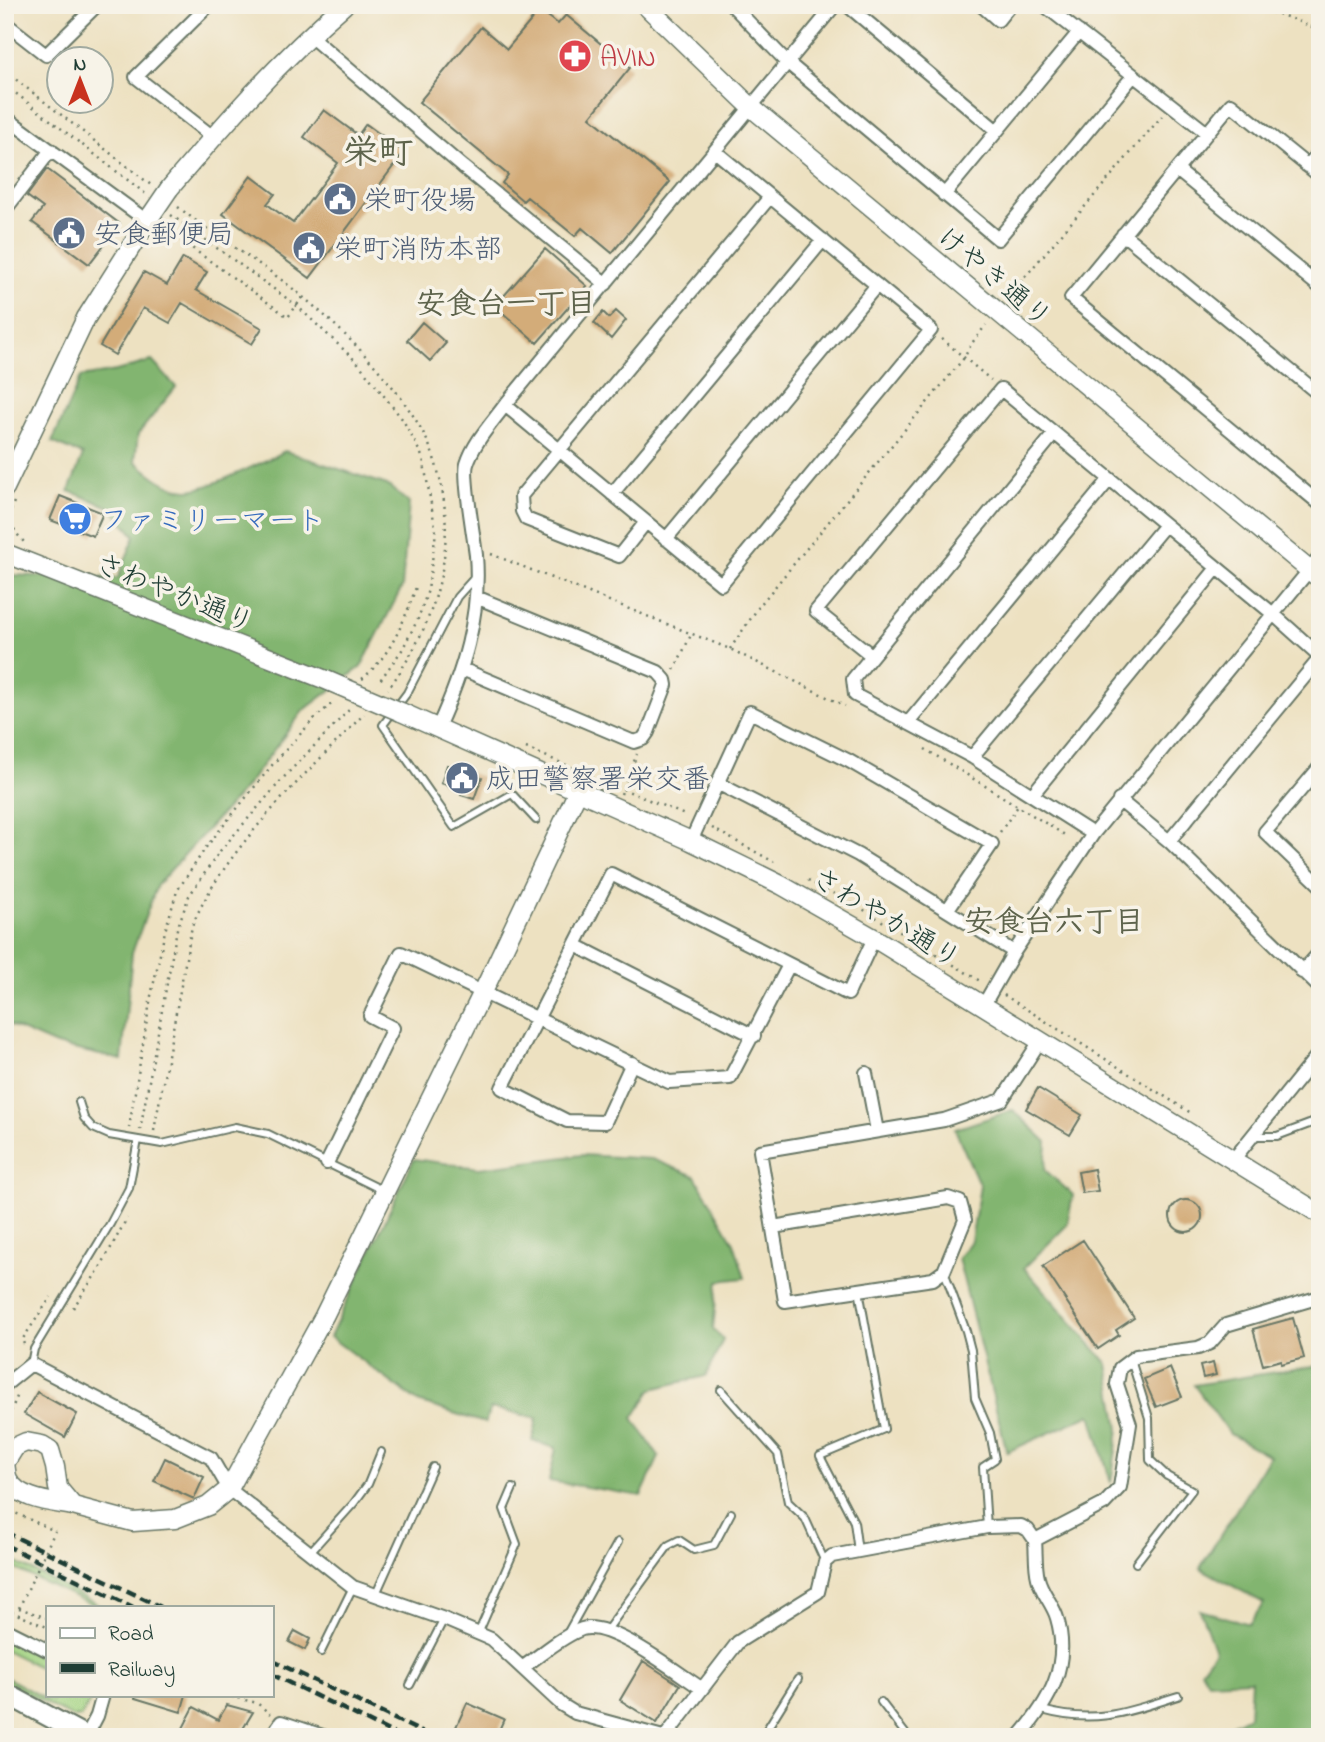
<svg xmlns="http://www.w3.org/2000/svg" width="1325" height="1742" font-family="'Indie Flower','Klee One',sans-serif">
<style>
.green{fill:#a3d382;stroke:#61885b;stroke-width:2}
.forest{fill:#82b570;stroke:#507952;stroke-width:2}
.building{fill:#d3ac79}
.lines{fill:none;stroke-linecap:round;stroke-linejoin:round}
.lane-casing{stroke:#677665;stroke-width:10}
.street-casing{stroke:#677665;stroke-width:16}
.secondary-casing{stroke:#677665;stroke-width:21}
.primary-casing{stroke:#677665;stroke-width:23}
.path{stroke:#677665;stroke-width:2.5;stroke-dasharray:2 5;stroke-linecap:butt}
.lane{stroke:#fff;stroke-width:6}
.street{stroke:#fff;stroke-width:12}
.secondary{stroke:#fff;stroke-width:18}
.primary{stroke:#fff;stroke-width:19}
.rail{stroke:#1f3d34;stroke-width:4.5;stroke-dasharray:10 5;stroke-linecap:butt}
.secondary-bridge-casing{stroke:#677665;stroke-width:21;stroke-linecap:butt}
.path-bridge{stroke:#677665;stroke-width:2.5;stroke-dasharray:2 5;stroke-linecap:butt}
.secondary-bridge{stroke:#fff;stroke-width:18}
.labels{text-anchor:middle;stroke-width:7;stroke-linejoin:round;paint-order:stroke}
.health-label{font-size:28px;fill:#be3a42;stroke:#f7f3e8;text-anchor:start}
.service-label{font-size:28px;fill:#4e5e75;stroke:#f7f3e8;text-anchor:start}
.street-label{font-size:28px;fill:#1f3d34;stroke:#f7f3e8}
.shop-label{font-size:28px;fill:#366cbe;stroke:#f7f3e8;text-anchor:start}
.neighbourhood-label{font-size:30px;font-weight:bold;fill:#5e644c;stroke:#f7f3e8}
.district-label{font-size:35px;font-weight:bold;fill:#5e644c;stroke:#f7f3e8}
</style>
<rect width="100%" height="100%" fill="#f7f3e8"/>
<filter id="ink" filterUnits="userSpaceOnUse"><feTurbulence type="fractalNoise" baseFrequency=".0143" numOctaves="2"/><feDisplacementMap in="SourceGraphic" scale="14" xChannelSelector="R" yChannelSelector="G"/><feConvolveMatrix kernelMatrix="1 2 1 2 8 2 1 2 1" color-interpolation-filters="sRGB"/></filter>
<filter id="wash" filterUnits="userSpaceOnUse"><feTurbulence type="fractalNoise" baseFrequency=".00686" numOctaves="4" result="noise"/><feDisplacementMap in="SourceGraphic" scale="28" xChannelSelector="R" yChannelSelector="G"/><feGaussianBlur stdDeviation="1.57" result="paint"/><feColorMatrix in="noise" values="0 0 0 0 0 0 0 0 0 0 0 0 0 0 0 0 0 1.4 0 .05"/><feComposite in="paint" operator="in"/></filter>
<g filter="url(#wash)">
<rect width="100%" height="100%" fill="#ede1c1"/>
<path class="green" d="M5,1557L103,1607H97L5,1564Z
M5,1639L47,1660V1671L5,1650Z
M5,1677L45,1699L54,1700L58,1695H90V1701L81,1717H72L5,1682Z"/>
<path class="forest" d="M152,361L176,387L138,434L135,461C150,474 166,488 187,490C204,491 267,460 285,451L387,485L409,503L402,587L361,667L303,711L245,788L157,885L132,953L122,1060L56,1045L5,1023V575L118,578L135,536L110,507L69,491L83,455L52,442L81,377L116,371Z
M1013,1110L1047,1142L1045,1170L1073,1195L1067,1225L1024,1268L1108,1364L1119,1429L1111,1483L1091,1414L1007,1452L958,1258L971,1241L980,1186L955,1129Z
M582,1155L652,1159L695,1176L734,1243L745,1278L718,1281L713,1329L723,1340L706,1376L652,1389L633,1418L659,1457L641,1496L549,1481L556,1448L533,1441L537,1418L491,1408L485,1423L418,1402L330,1337L414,1159L479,1168Z
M1320,1365V1647L1308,1656L1320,1677V1718L1314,1737H1208L1249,1716L1251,1680L1208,1682L1201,1670L1215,1651L1200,1610L1249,1624L1264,1603L1200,1568L1270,1456L1230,1434L1194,1385Z"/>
<g id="blocks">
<path class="building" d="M540,10L558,24L566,15L630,68L590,117L670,182L612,253L582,228L575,236L527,197L523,201L502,183L508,175L419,102L481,27L507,49Z
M324,110L358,135L366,124L404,152L310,278L223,214L251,176L275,194L267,204L293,223L338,163L304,137Z
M47,169L120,224L89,264L32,222L43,208L27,196Z
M545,249L587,286L537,343L495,306Z
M183,258L207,272L196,290L262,328L252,344L182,303L170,323L143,308L115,355L100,346L144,272L167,285Z
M616,311L626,320L611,339L594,323L603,312L609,318Z
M422,322L446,343L430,361L407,340Z
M60,496L103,513L93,536L50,520Z
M447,765L482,777L474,799L461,795L462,790L441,783Z
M1038,1088L1082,1115L1070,1135L1026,1109Z
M1094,1169L1098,1191L1082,1193L1078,1172Z
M1170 1216a16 16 0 1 1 32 0a16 16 0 1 1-32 0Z
M1083,1240L1134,1318L1116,1330L1119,1335L1098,1349L1043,1266Z
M1293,1318L1304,1358L1281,1364V1360L1263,1365L1253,1329Z
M1213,1363L1216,1375L1203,1378L1200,1366Z
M1170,1368L1182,1397L1156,1407L1144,1379Z
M37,1392L77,1414L65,1437L24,1414Z
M165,1458L204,1477L194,1499L154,1481Z
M295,1631L310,1639L305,1650L289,1642Z
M643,1661L680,1685L657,1723L620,1700Z
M135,1695H186L181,1712L135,1698Z
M467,1703L504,1719L496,1737H477L456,1727Z
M227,1705L253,1712L238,1737H194L182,1730L194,1707L218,1720Z"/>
</g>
</g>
<g filter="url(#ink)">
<use href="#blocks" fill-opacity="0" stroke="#677665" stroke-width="2"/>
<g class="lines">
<defs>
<path id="lane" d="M475,577L457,597L407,693L383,725L454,827L512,794L536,820
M79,1102L84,1118L93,1128L109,1135L162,1144L235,1127L268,1134L382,1190
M1254,1136H1277L1320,1120
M944,1271L966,1331L971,1350L975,1398L990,1433L995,1459L983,1467L987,1527
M1131,1360L1149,1418L1150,1460L1167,1476L1192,1490L1136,1563
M31,1364L34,1349L110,1224L129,1188L138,1140
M721,1390L778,1454L788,1502L805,1518L825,1562
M858,1551L854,1522L820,1456L884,1429L859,1290
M310,1552L354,1503L368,1484L381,1452
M376,1594L433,1467
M607,1630L669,1545L679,1540L694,1550L714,1545L731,1513
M568,1632L618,1542
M478,1634L517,1544L504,1509L513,1488
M321,1652L353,1587
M410,1685L444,1619
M881,1702L908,1737
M1042,1710C1095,1725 1128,1712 1178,1696
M762,1737L798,1679"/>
<path id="street" d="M209,5L136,77L213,137
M732,5L788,63L998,239L1133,76
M847,5L997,131
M981,5L998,20L1010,5
M1044,5L1207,133
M5,23L46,55L97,5
M310,36L463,167L606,284
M5,117L147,221
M1307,166L1320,152
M1177,170L1320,287
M1320,176L1231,104L1071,298L1320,504
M944,195L1079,32
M5,210L51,150
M1123,234L1320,395
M505,405L721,584L931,330L716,152
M1054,434L853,679L855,695L972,757L1093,834
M612,494L823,240
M646,522L619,556L526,519L522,511L521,496L770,197
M666,539L877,285
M871,655L816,611L1001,389L1272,613L1320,656
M462,669L634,742L643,739L648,732L666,685L665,680L658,672L476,597
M908,723L1109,480
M438,727C463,672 481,617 476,555C474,538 463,476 467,464C474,442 491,424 505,405L835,5
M972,757L1165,525
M1320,767L1265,832L1320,885
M717,783L858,855L1014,952
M1032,795L1217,568
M1119,800L1169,841L1320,988
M691,841L750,712L849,761L992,844L948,909
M1169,841L1320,658
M575,945L754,1036
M1302,972L1320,952
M983,1006L1014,952L1093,834L1320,557
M632,1063L605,1122L567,1121L502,1088L611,874L848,994L874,938
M866,1073L877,1131
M1233,1160L1320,1052
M327,1163L393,1028L370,1016L401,953L669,1082L730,1078L789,965
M773,1227L948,1198L960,1202L965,1220L944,1271L933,1279L785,1301L760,1151L944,1120L1002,1100L1040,1041
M5,1385L31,1364L211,1458L229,1489L353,1587L444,1619L491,1639L562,1705L575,1713L663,1737
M5,1629L47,1650
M523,1667C541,1655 562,1636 582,1629C610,1620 676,1672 701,1688
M86,1737L97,1716L103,1695
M271,1737L281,1722L326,1737
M665,1737L738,1642L818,1592L825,1562L832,1556L987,1527L1021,1526L1028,1530L1035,1540
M1019,1737C1049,1702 1071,1666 1057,1618C1053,1604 1041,1592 1038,1578C1035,1567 1036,1552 1035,1540L1104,1504L1120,1487L1130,1424L1117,1384L1120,1368L1136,1356L1198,1348L1210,1343L1226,1325L1320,1297"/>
<path id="secondary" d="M645,5L752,108L1320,579
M169,189C224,124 280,60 344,5
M5,488L86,318L152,214
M5,553L326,680
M401,712L691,841L781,885L874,938L1320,1214
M26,1442L42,1445L50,1450L55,1467L58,1488L73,1506C53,1502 18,1500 8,1479C6,1475 6,1468 5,1463L15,1447Z
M73,1506L133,1522L175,1519L208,1506L229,1489L324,1316L483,992L578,791"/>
<path id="primary" d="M5,1693L87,1737"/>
</defs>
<use href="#lane" class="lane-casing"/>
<use href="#street" class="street-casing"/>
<use href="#secondary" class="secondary-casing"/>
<use href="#primary" class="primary-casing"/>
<path class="path" d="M1223,5L1279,14L1320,30
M5,71L151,185
M5,85L147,195
M178,207C218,239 264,264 303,297C348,334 414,400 433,455C462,539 439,620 388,689
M171,215L296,305L358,363L403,420L423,458L436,532L428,590L418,619L402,650L378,683
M164,228L288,317L303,297
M1007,298L1162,116
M942,339L991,380
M14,502C6,517 13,531 24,542
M491,554L730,649L845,706
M730,649L760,605L964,358L972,343L986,325
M674,670L691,635
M362,679C391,655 404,622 416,587
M526,748L687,816
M925,749L1068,837
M621,794L637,754
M712,828L774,862
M1000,832L1018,806
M808,880L864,910L980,981
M1004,995L1191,1113
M129,1128L151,996L165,931L177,891L207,846L273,764L314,719L335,701
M140,1130L177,929L189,896L220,851L286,775L350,709
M154,1131L192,926C224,849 306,774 364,714
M73,1308L100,1268L127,1218
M24,1344L22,1340L51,1297
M7,1432L10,1413L19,1392
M14,1509L13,1512L55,1531
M19,1608L47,1618
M5,1609L47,1627
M225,1695L257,1703L270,1714"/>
<use href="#lane" class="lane"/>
<use href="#street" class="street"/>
<use href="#secondary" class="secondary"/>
<use href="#primary" class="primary"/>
<path class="rail" d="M5,1532L161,1607
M5,1545L133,1607
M271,1660L432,1737
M271,1674L401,1737"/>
<defs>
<path id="secondary-bridge" d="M152,214L169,189
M326,680L401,712"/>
</defs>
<use href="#secondary-bridge" class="secondary-bridge-casing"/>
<path class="path-bridge" d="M19,1608L55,1531"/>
<use href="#secondary-bridge" class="secondary-bridge"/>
</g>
</g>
<defs>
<symbol id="pharmacy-disc" viewBox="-11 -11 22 22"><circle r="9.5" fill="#e0444e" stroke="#f7f3e8"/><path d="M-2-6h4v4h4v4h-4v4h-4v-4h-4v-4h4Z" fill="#fff"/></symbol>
<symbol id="civic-disc" viewBox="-11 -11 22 22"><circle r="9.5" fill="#5c6f8a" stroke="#f7f3e8"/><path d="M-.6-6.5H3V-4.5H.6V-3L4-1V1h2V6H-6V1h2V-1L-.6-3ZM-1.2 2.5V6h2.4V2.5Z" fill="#fff"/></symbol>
<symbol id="supermarket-disc" viewBox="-11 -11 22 22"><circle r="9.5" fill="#3f7fe0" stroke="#f7f3e8"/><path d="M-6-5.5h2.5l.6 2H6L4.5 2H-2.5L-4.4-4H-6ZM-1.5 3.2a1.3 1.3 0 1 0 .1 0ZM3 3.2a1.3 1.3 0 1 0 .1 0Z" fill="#fff"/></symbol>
</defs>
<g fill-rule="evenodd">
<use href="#pharmacy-disc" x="556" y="37" width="38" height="38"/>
<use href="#civic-disc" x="321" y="180" width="38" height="38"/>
<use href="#civic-disc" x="50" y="214" width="38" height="38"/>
<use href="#civic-disc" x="290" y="229" width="38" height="38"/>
<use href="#supermarket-disc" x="56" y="500" width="38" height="38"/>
<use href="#civic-disc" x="443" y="759" width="38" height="38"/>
</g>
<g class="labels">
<g class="health-label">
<text x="600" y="66">AVIN</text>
</g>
<g class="service-label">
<text x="364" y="209">栄町役場</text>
<text x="94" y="243">安食郵便局</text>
<text x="334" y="258">栄町消防本部</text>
<text x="486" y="788">成田警察署栄交番</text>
</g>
<g class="street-label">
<text transform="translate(995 276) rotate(40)" y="10">けやき通り</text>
<text transform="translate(175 592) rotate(22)" y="10">さわやか通り</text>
<text transform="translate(887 917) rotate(31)" y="10">さわやか通り</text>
</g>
<g class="shop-label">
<text x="100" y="529">ファミリーマート</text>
</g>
<g class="neighbourhood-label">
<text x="506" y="313">安食台一丁目</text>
<text x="1054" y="931">安食台六丁目</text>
</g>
<g class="district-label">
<text x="378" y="163">栄町</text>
</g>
</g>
<rect width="1325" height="1742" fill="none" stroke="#f7f3e8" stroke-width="28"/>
<rect x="46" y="1606" width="228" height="91" fill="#f7f3e8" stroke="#a1aaa0" stroke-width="2"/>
<rect x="60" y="1628" width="35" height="10" fill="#ffffff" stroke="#a1aaa0" stroke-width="2"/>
<text x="108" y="1640" font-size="21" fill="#1f3d34">Road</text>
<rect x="60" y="1663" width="35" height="10" fill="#1f3d34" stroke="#a1aaa0" stroke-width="2"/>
<text x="108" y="1676" font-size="21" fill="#1f3d34">Railway</text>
<g transform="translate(80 80)"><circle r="33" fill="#f7f3e8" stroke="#a1aaa0" stroke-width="2"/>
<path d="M0-5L12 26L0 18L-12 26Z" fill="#c8321e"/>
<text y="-10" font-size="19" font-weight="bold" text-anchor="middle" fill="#1f3d34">N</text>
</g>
</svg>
